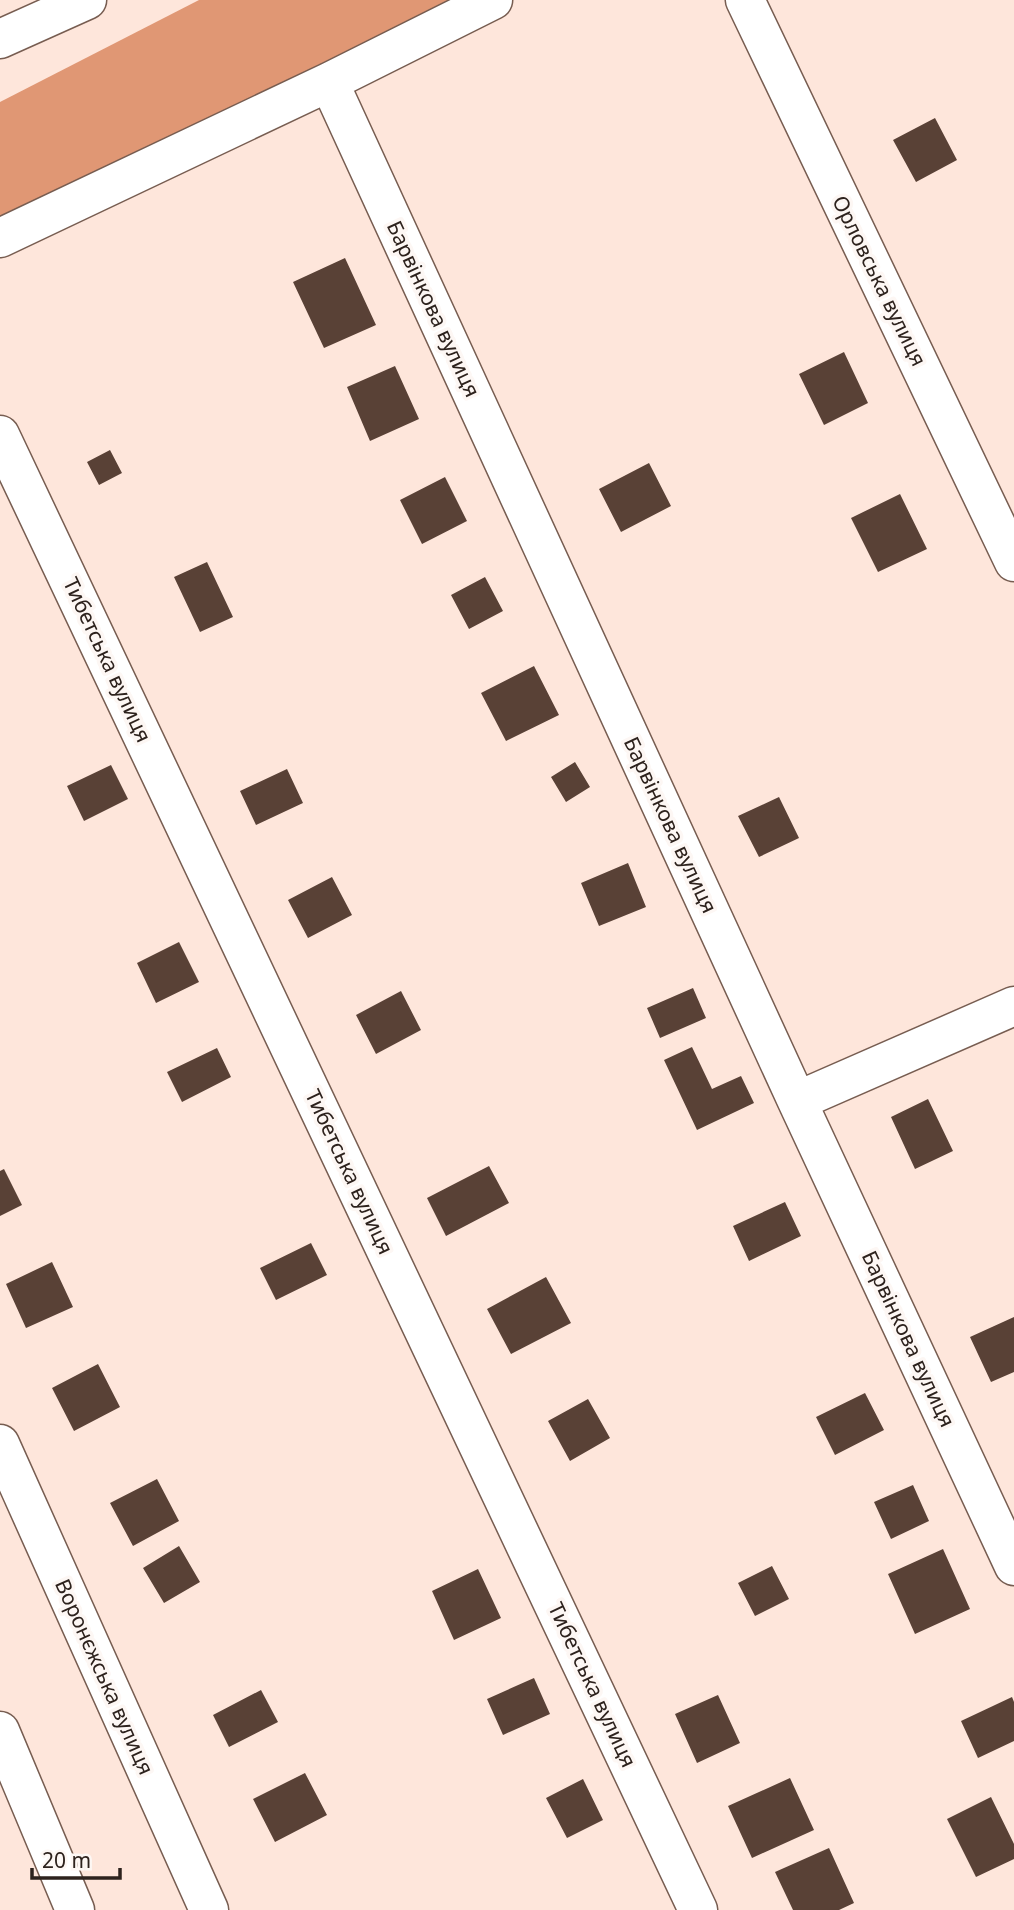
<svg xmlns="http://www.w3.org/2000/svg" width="1014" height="1910" font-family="'Noto Sans',sans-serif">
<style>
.forest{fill:#e09774}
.building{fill:#594136}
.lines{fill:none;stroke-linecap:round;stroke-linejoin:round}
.minor-casing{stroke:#775d51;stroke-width:41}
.minor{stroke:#fff;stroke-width:38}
.labels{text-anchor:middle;stroke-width:7;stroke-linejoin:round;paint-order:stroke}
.street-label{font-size:21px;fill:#2d221d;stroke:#fdf7f4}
</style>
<rect width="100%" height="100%" fill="#fee6db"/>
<path class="forest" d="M199,0H481L0,221V102Z"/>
<path class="building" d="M935,118L957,160L916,182L893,140Z
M345,258L376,325L324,348L293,282Z
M844,352L868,403L824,425L799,374Z
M395,366L419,419L370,441L347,387Z
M110,450L122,473L99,485L87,462Z
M649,463L671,506L621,532L599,489Z
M445,477L467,521L422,544L400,500Z
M900,494L927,549L878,572L851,518Z
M207,562L233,617L200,632L174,577Z
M485,577L503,611L469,629L451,595Z
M534,666L559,715L506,741L481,693Z
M575,762L590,787L566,802L551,777Z
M111,765L128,799L84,821L67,786Z
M287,769L303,803L256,825L240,791Z
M779,797L799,838L759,857L738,816Z
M628,863L646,907L599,926L581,883Z
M332,877L352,915L308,938L288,900Z
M179,942L199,982L156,1003L137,963Z
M693,988L706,1018L660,1038L647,1008Z
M401,991L421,1030L376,1054L356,1015Z
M692,1047L712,1089L741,1076L754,1103L697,1130L664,1060Z
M217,1048L231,1077L182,1102L167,1072Z
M928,1099L953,1151L915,1169L891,1117Z
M489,1166L509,1203L446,1236L427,1198Z
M4,1169L22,1205L0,1216V1171Z
M785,1202L801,1236L749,1261L733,1226Z
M311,1243L327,1275L276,1300L260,1268Z
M52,1262L73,1307L26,1328L6,1284Z
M546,1277L571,1323L511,1354L487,1309Z
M1014,1317V1372L991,1382L970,1337Z
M98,1364L120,1407L74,1431L52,1388Z
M865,1393L884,1430L835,1455L816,1417Z
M588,1399L610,1438L570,1461L548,1421Z
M157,1479L179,1521L133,1546L110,1503Z
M913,1485L929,1521L891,1539L874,1502Z
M179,1546L200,1582L164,1603L143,1568Z
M943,1549L970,1609L915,1634L888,1574Z
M772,1566L789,1599L755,1616L738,1583Z
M478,1569L501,1618L454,1640L432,1591Z
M534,1678L550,1714L503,1735L487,1699Z
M261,1690L278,1722L229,1747L213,1715Z
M718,1695L740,1743L697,1763L675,1714Z
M1012,1697L1014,1702V1741L978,1758L961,1721Z
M305,1773L327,1815L275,1842L253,1799Z
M790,1778L814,1830L752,1858L728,1806Z
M583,1779L603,1820L567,1838L546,1798Z
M991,1797L1014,1844V1859L976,1877L947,1819Z
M829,1848L854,1903L839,1910H793L775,1872Z"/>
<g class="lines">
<defs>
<path id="minor" d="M745,0L1014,562
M0,39L87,0
M329,82L797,1101L1014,1566
M0,238L329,82L493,0
M0,435L698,1910
M797,1101L1014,1006
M0,1444L209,1910
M0,1731L75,1910"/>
</defs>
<use href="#minor" class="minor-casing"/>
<use href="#minor" class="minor"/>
</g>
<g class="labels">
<g class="street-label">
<text transform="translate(879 281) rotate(64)" y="7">Орловська вулиця</text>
<text transform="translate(433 309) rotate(65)" y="7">Барвінкова вулиця</text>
<text transform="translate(107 660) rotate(65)" y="7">Тибетська вулиця</text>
<text transform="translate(670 825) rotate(65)" y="7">Барвінкова вулиця</text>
<text transform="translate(349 1172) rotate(65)" y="7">Тибетська вулиця</text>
<text transform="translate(908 1339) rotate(65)" y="7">Барвінкова вулиця</text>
<text transform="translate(104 1677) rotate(66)" y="7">Воронєжська вулиця</text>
<text transform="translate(592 1685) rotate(65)" y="7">Тибетська вулиця</text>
</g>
</g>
<path d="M32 1868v10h88v-10" fill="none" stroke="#2d221d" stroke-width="3.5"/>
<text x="42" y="1868" font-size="21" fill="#2d221d" stroke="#fdf7f4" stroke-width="5" paint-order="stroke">20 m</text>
</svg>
